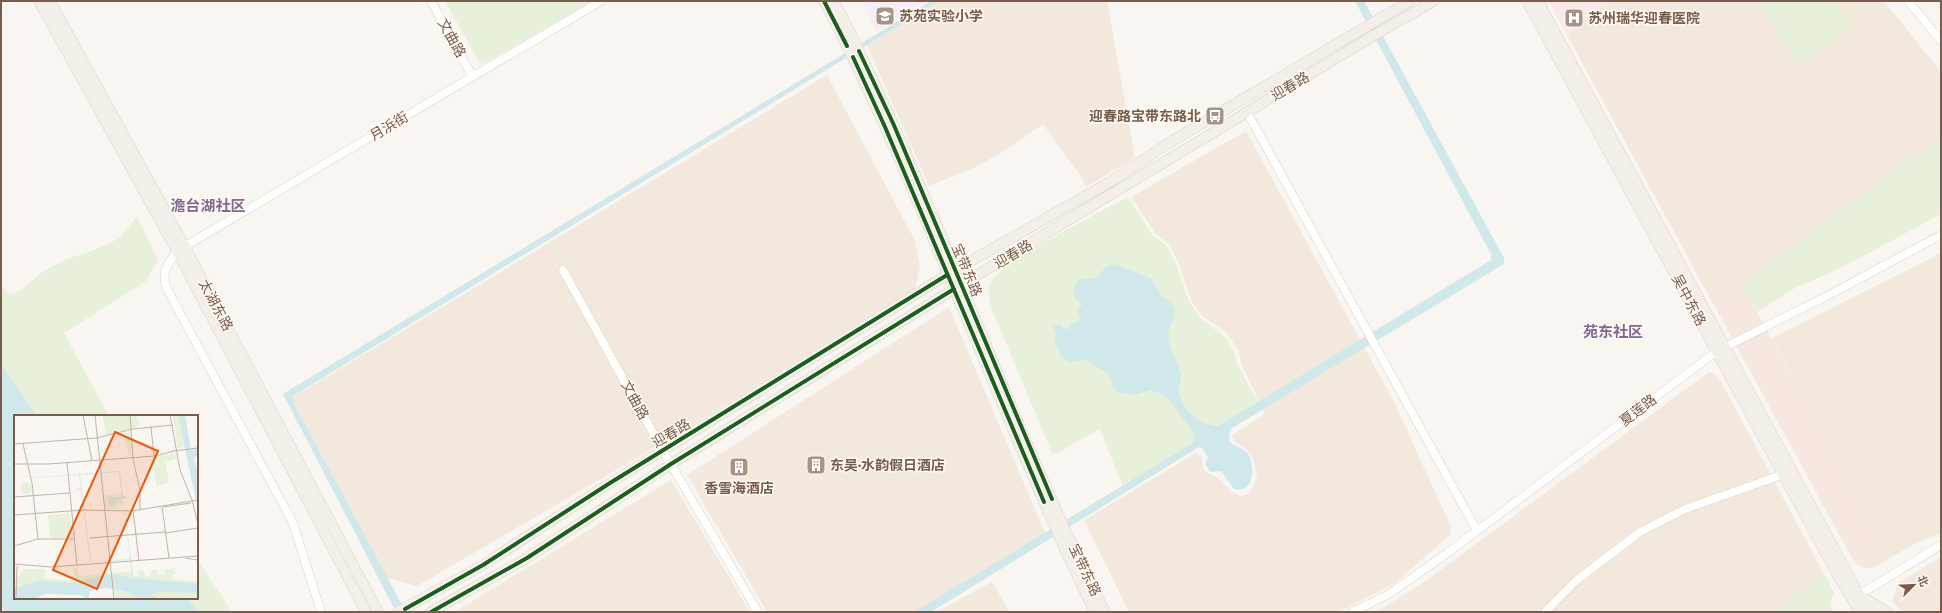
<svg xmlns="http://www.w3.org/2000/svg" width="1942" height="613" font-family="'Space Grotesk','Noto Sans SC',sans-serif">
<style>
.residential{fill:#f2e8de}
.commercial{fill:#f6e8e1}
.education{fill:#f6eef6}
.medical{fill:#fae9e9}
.green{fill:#e7f0db}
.water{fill:#d0e8ea}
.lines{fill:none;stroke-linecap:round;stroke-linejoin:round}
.minor-casing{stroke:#d7d1cb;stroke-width:9}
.major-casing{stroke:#dad1cc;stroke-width:11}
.minor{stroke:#fefefd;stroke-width:8}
.major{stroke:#f3eee8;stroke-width:10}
.cycleway-casing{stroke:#fffaf3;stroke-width:6}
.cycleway{stroke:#1b5e20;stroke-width:4}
.labels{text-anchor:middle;stroke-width:3;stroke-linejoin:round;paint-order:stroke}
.poi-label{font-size:14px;font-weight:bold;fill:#7a5c4d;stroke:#fffaf3;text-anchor:start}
.street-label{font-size:14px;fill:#7a5c4d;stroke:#fffaf3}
.neighbourhood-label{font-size:15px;font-weight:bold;fill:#846695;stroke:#fffaf3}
.inset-road{fill:none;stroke:#c2b3aa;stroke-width:1}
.view{fill:#e8590c;fill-opacity:0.15;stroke:#e8590c;stroke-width:2}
.inset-edge{fill:none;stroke:#7a5c4d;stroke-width:2}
</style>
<rect width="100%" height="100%" fill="#f9f5f0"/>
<path class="residential" d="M933,1H1107L1135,158L1086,187L1080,175L1043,124L1004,151L978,166L929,186L865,41Z
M1611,1H1757L1800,66L1854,25L1834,1H1884L1941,72V137L1714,305L1567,35Z
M827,75L915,241L920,266L915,288L659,445L417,586L383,577L290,399Z
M1246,131L1394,402L1451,527L1450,535L1394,584L1338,612H1129L1084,520L1196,453L1201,455L1204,470L1222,481L1231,492L1242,496L1250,493L1257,478L1254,460L1247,450L1234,441L1232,435L1265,414L1242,366L1239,351L1226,332L1201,315L1191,300L1181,269L1170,245L1156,234L1131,197Z
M1941,253V533L1912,545L1875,567L1864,568L1856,563L1849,553L1880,536L1772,338Z
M949,307L1045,533L917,612H767L687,475Z
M1709,372L1713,373L1720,380L1824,574L1803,590L1772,612H1376L1423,583Z
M671,480L750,612H455L512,577Z
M1941,557V612H1903L1892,601L1898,583Z
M992,582L1010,612H936Z"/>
<path class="commercial" d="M1742,284L1880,536L1849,553L1714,305Z"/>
<path class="education" d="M862,1H926L876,32Z"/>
<path class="medical" d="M1549,1H1611L1567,35Z"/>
<path class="green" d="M445,1H592L481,65Z
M1757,1H1834L1854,25L1800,66Z
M1941,137V214L1841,268L1795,288L1757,312L1742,284Z
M1128,197L1153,236L1167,246L1177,266L1188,299L1200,318L1225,337L1234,351L1236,362L1259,404L1123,487L1100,429L1053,455L993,312C990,302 986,292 991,282C998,263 1104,210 1128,197Z
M137,216L158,260L146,281L64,333L109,416H15L1,404V286L10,295L20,291L42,272L67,259L92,251L120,238Z
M197,559L232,612H127L119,598H197Z
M1824,574L1834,592L1830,603L1833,612H1772Z"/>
<path class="water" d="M931,1H939L293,396L294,404L406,612H396L283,394Z
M1355,1H1364L1504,258V264L1232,428L1229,435L1230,442C1235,447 1244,448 1248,454C1256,466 1254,494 1234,489L1221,471L1210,472L1205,464L1208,457L1202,448L1199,447L931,612H914L1193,443L1195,436L1194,433L1166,396L1151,390L1135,395L1118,392L1113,387L1109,374L1086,360L1068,362L1061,356L1054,339L1056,333L1053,327L1059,324L1067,330L1071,324L1080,320L1078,311L1082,304L1075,299L1073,290L1078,280L1096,278L1106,267L1115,264L1151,278C1155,283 1156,289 1160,294C1165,300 1172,300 1174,309C1176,319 1168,326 1168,336C1169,348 1177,359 1180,371C1183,378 1178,385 1179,392C1182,411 1200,425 1218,426L1491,260V254Z
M1,364L37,416H15V598H187L198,612H5L1,605Z"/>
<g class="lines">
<defs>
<path id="minor" d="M431,1L472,76
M1908,1L1941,41
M1247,112L1477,531
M563,270L663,451L758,612
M1854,598L1941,545
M321,612L293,523L167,289C160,273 168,264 177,251L601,1
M1352,612L1389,594L1446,554L1717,351L1829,295L1941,235
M1545,612L1577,580L1640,532L1685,509L1784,474"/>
<path id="major" d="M39,1L177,251L366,612
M50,1L185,247L378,612
M824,1C905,156 965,321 1035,481C1054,525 1073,569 1095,612
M834,1C937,199 1004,414 1105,612
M1527,1L1837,574L1860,612
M1538,1L1859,595L1872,612
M1864,598L1887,612
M398,612L483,565L610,483L955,270L1110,182L1172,141L1410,1
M431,612L527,558L671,464L954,289L1383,30L1434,1"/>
</defs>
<use href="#minor" class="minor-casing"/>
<use href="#major" class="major-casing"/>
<use href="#minor" class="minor"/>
<use href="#major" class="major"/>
<defs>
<path id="cycleway" d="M824,1L847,46
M859,51L893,123L1052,499
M853,57L885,127L1044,502
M405,609L483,565L610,483L947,275
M431,612L527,558L671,464L954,289"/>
</defs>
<use href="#cycleway" class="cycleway-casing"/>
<use href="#cycleway" class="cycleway"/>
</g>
<defs>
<symbol id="school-square" viewBox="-11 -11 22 22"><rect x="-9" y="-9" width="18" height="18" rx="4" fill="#a69286" stroke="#fffaf3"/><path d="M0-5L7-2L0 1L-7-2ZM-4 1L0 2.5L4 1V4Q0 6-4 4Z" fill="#fff"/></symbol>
<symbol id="hospital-square" viewBox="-11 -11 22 22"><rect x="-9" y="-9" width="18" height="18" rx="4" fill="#a69286" stroke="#fffaf3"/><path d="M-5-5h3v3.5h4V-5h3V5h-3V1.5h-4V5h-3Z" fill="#fff"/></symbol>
<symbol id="bus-square" viewBox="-11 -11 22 22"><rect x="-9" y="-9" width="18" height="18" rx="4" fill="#a69286" stroke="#fffaf3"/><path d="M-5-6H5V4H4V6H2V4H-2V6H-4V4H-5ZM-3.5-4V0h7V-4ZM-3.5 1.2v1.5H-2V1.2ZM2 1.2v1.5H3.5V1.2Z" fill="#fff"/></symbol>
<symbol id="building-square" viewBox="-11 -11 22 22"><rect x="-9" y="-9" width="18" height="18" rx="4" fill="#a69286" stroke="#fffaf3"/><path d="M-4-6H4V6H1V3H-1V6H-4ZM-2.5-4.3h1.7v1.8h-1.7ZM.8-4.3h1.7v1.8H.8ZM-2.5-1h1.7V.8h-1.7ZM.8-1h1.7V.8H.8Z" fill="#fff"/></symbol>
</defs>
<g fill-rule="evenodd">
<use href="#school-square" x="874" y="5" width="22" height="22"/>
<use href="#hospital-square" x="1563" y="7" width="22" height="22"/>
<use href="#bus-square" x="1204" y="105" width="22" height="22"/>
<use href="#building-square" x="805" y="454" width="22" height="22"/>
<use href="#building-square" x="728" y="456" width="22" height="22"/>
</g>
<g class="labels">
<g class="poi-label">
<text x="899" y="21">苏苑实验小学</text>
<text x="1588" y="23">苏州瑞华迎春医院</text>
<text x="1201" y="121" text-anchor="end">迎春路宝带东路北</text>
<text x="830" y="470">东吴·水韵假日酒店</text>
<text x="739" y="493" text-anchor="middle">香雪海酒店</text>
</g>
<g class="street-label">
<text transform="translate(452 38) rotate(61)" y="5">文曲路</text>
<text transform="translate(1290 86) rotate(-31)" y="5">迎春路</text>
<text transform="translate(389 126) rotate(-31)" y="5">月浜街</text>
<text transform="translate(1013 254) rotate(-31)" y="5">迎春路</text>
<text transform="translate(967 270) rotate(67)" y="5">宝带东路</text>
<text transform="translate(1689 300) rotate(62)" y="5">吴中东路</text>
<text transform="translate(216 305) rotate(62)" y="5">太湖东路</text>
<text transform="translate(635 400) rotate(61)" y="5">文曲路</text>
<text transform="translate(1638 410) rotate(-37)" y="5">夏莲路</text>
<text transform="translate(671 433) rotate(-31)" y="5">迎春路</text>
<text transform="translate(1085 570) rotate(65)" y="5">宝带东路</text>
</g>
<g class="neighbourhood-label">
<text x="208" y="211">澹台湖社区</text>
<text x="1613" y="337">苑东社区</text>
</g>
</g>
<g transform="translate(14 415)">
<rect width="184" height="184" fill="#f9f5f0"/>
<path d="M88,0H119L124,3L126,10L119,12L156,9L118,13L93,20ZM164,0L170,32L164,33L159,1ZM116,17L117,40H115L110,18ZM161,38L163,44L151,47L155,67L143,71L138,43ZM6 73a6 6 0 1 1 12 0a6 6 0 1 1-12 0ZM108,78L110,90H105V94H92L89,81ZM56,98L59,123H36L34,100ZM59,152H63L65,161L119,156L120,161H125V155L130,156L131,161H137V155H143L144,160H151L150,155L160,153L162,159H159L158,164L184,167V184H102L100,174L112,177L105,163L0,174V168L9,154H31V163L56,166L61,163Z" fill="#e7f0db"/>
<path d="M164,0H171L177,35L184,32V39L180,44L184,59V96ZM106,56L109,81L114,82L109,84L117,144L154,141L117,144L119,163L184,169V178L145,177L137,179L143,184H127L110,176L92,173L75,176V184L67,180L32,179L19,184L0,183V174L25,165L56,168L99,159L118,163L116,145L76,147L67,75L63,73H67L65,60L0,64ZM105,57L108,82H96L93,87L98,91L104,84H109L116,144L77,147L66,60Z" fill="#d0e8ea" fill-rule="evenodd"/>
<path class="inset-road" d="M69,0L78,46M81,0L100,184M116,0L119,44L126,75V94M156,0L166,55L178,85L184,109M137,12L140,41M0,29L82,23L119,14L159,10M9,29L18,68L24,124M159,36L184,33M53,48L63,150M0,49H34L141,41L160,36M0,82L56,78M148,92L155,143M149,92L177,88M119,95L125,146M0,100L69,95L118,96L184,85M152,118L184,113M76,123L151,117M0,131L24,124H60M171,143L184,145M0,149L37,152L184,141M2,184L3,151"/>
<path class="view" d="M101,17L144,36L83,174L39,155Z"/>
<rect width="184" height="184" class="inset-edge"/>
</g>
<rect width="1942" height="613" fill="none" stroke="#7a5c4d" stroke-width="4"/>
<g transform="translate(1914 585) rotate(66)" stroke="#fffaf3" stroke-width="3" paint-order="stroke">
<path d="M0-3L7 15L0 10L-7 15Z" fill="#7a5c4d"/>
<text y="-6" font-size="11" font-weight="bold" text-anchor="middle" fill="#7a5c4d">北</text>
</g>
</svg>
